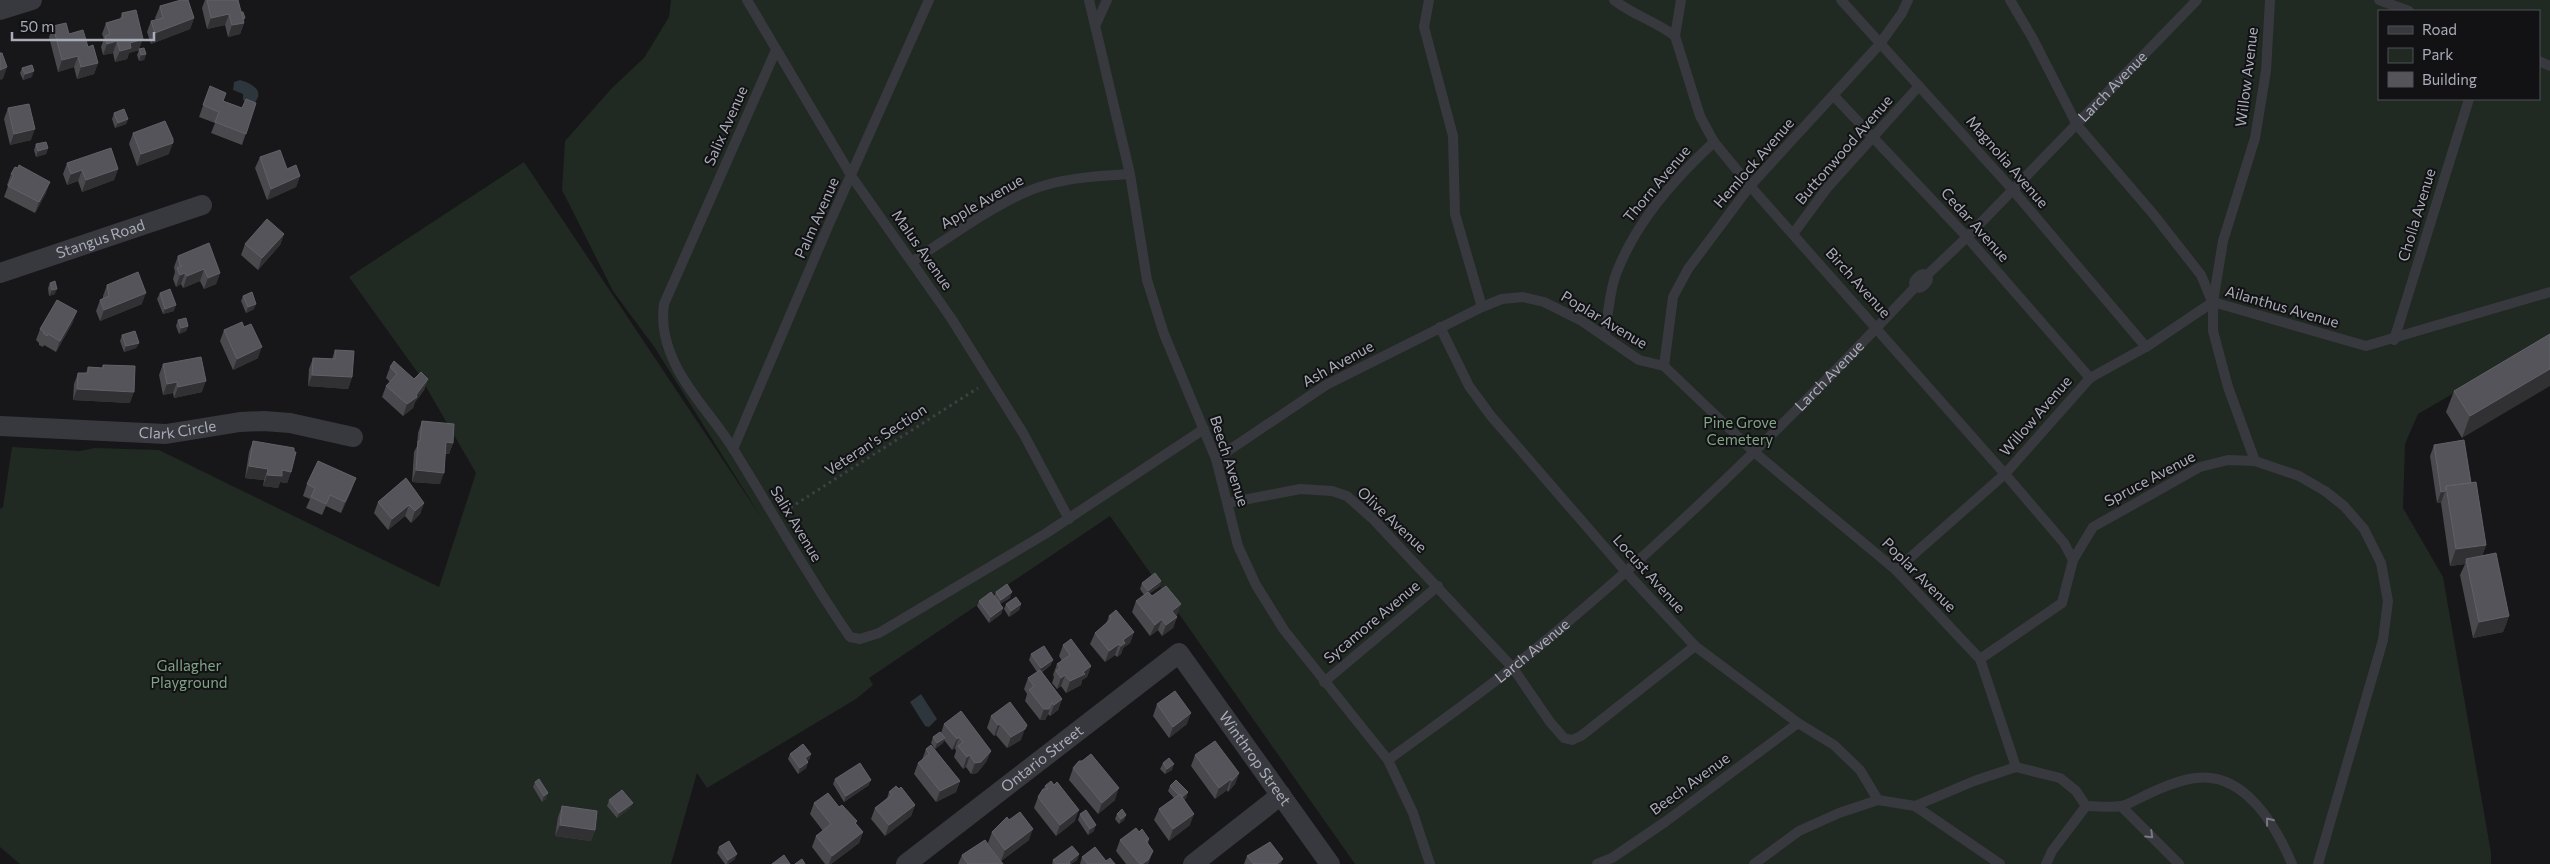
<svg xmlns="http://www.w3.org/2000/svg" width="2550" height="864" font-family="Commissioner,sans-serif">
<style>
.green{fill:#212923;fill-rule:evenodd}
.water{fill:#2d353d}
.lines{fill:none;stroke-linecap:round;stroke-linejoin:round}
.path{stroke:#3e4045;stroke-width:3;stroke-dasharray:2.5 4;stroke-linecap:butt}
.service{stroke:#38393e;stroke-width:10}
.minor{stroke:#38393e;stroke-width:20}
.wall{fill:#49494e}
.shaded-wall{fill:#313134}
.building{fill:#54545a;stroke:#616268}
.oneway{stroke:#777982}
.labels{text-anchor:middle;stroke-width:4;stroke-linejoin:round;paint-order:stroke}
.street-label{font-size:15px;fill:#aaadb9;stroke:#121214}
.park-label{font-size:15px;fill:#81a486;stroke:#121214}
</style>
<rect width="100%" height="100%" fill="#171719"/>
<path class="green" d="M671,0H2550V337L2418,414L2405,444L2403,508L2443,577L2491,853V864H1355L1110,516L869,678L873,685L856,699L707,788L697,773L671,864H20L0,847V509L3,507L12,447L80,451L94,448L159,450L439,587L476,473L418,373L349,277L524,162L761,517L655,348L613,291L562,190L565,141L612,88L644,58L669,17ZM2379,11H2539V99H2379Z"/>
<path class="water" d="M240,80C251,83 266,91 254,103H247L243,100V94L233,90L234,82Z
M921,694L937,719L929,727L925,726L910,702Z"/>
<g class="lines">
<path class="path" d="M785,511L978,388"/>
<g class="service">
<path d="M747,0L852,177L951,318L1023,433L1069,519"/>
<path d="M1089,0L1130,174L1147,280L1164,334L1216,459L1238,546L1256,585L1284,630L1388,760L1413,813L1430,864"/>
<path d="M1429,0L1424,27L1453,136L1455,214L1482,307"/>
<path d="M1614,0C1633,15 1655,21 1675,36"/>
<path d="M1681,0L1675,36L1700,116L1714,142L1750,186L2005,474L2064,543L2073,560"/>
<path d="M1841,0L2012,189L2146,347"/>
<path d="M2010,0L2033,39L2077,125L2154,215L2201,275L2212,301"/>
<path d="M2379,0L2409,11"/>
<path d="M1096,24L1107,0"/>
<path d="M776,50L664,304C661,327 666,345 676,366C691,396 717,422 734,450C773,513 808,577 850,637L860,639L879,633L1045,534L1204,429"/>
<path d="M2539,61L2550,66"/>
<path d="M1834,96L1967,237L2090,378"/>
<path d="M1793,234L1827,188L1919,86"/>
<path d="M913,261C950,237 1005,196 1046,185C1073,177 1102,176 1130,174"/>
<path id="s1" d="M1923,279L1967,237L2197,0"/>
<path d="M2213,302L2366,346L2550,292"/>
<path d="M1440,327L1469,386L1491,416L1626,572L1695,646L1798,723L1834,745L1860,770L1878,800"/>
<path d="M1605,335C1608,316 1609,293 1616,274C1636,222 1673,180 1714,142"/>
<path d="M2394,340L2469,99"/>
<path d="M1664,366L1673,297L1688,269L1750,186L1879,45L1902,13L1908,0"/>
<path d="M733,449L829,224L929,0"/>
<path d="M1216,459L1326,385L1482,307L1502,299L1523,297L1544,302L1582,321L1639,360L1664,366L1754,452L1896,570L1980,659L2016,767"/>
<path d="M2255,461L2228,387L2213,331V302L2223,241L2255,138L2266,71L2270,0"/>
<path d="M1228,503L1300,489L1332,491L1347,496L1374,520L1513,668L1550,722L1564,738L1572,740L1581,736L1695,646"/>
<path d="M1896,570L2005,474L2090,378L2146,347L2213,302"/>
<path d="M1980,659L2062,603L2073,560L2093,527L2200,467L2228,460L2255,461L2299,476L2325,491L2344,506L2364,529L2381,563L2388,601L2383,640L2318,864"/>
<path d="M1324,682L1438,586"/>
<path id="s2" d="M1388,760C1430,729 1472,700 1513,667C1658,551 1792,418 1919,283"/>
<path d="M1915,806L1974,781L2016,767L2060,778L2076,791L2086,806"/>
<path d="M2086,806C2097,806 2110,808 2121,806C2128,805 2135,800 2142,797C2158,789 2178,780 2196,778C2245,772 2276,826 2292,864"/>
<path d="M2121,806L2179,864"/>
<path d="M1597,864L1612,858L1665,822L1798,723"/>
<path d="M1754,864L1799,831L1839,813L1878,800L1915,806L2000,864"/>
<path d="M2046,864L2052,851L2086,806"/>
</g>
<g class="minor">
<path d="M0,10L32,0"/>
<path id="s3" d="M0,273L202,205"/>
<path d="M1919,283L1923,279"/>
<path id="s4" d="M0,426L166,434L240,422L264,421L290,423L353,437"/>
<path id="s5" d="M906,864L1179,653L1330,864"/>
<path d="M1193,864L1281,795"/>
</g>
</g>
<path class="wall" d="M205,0H238L244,23L240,34L228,37L225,25L207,29L202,8Z
M160,6L194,18L190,29L151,44L147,32L151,21L156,20L155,18Z
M122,13L140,49L146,54L144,60L139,61L137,55L139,50L129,53L127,59L115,62L113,53L103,55L101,47L104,39L102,34L106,23L120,19Z
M53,26L69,34L88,47L98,63L94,74L77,79L74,67L58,72L49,37Z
M22,68L32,77L23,80L20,73Z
M210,86L223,101L242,108L256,103L242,145L211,133L215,123L199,117Z
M8,108L31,140L10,145L4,119Z
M114,113L128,119L126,124L115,128L112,119Z
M133,133L169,154L137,166L129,144Z
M36,144L48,148L46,154L36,157L34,150Z
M260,157L287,169L300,176L296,187L267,200L255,168Z
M67,163L118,169L114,180L82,192L78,181L67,185L63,174Z
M11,174L46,193L35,213L4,197L8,186L7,185Z
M284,234L280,245L258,270L241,255L245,244Z
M178,256L220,273L216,284L204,289L200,281L183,288L181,284L176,287L173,279L175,272L174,267Z
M50,283L55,294L49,296L48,288Z
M107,285L142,304L100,321L96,311L100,300L103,298V296Z
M160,293L174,311L163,314L157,299Z
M243,296L254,309L246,313L241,301Z
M178,320L188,326L186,331L179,334L176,326Z
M73,322L56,352L44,345L43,347L39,345V343L36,340L40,329Z
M244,327L258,358L233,370L220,341L224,330Z
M2550,334L2462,438L2446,412L2454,391Z
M122,335L139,343L136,348L124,352L120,341Z
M335,350L352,377L348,389L308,386L309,369L313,358L332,359Z
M163,364L202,392L174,398L173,393L163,395L159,375Z
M103,365L130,403L73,400L74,384L78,373H86L88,367L102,368Z
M390,367L414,379H428L424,390L415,402L413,408L403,416L382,397L386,386L390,382L386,378Z
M422,421L453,443L449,454H445L440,484L412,482L414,452L417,446L418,433Z
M253,441L291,472L287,483L280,482L278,488L263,486L264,480L245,478L249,452Z
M2434,445L2471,483L2486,545L2482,556L2509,616L2503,632L2473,638L2460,575L2465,564L2450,566L2441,503H2437L2430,456Z
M307,484L352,489L341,513L326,506L322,515L306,508L310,499L303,496Z
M378,502L424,503L420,514L411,523L405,516L388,530L374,513Z
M1161,581L1159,587L1150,593L1152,596L1177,617L1173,628L1162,636L1158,630L1150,636L1132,612L1136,601L1144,595L1140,589L1142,583Z
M996,592L1010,598L1000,604L1003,608L1001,614L989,623L977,606L979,601L994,596Z
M1006,604H1021L1019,610L1009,617L1004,609Z
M1109,616L1134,632L1130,643L1123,648L1121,654L1117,657L1115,655L1105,662L1090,644L1095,633L1106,624Z
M1063,645L1091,666L1087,677L1082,680L1081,685L1066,693L1061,686L1057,689L1052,683L1054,677L1053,675L1057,664L1062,661L1059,656Z
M1031,654L1051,665L1042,672L1062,699L1058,710L1050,716L1048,714L1045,720H1040L1025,701L1027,694L1024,689L1028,678L1037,672L1029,660Z
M1157,704L1187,724L1169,738L1153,716Z
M991,716L1021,740L1007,748L996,735L994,736L987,728Z
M944,724L991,751L986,762L977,773L971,774L966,767L963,769L954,757L956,751L955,748L952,750L944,740L943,743L935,749L931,743L933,737L941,733Z
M926,749L960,781L956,792L936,802L914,774L918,763L922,760Z
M790,754H811L809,760H807L808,762L806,768L798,774L788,759Z
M1195,755L1239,773L1235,784L1228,792L1227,790L1215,799L1191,766Z
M1163,763L1172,770L1165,774L1160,769Z
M1073,768L1115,800L1098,814L1069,780Z
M835,779L869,785L844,802L833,784Z
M535,782L546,799L542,802L533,787Z
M1054,785L1075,821L1056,836L1034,808L1038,797L1043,790L1045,786Z
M1170,786L1188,792L1186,798L1184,800L1190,825L1169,841L1154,820L1159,809L1174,798L1168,791Z
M889,792L915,805L911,816L885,836L871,819L875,808L887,798Z
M609,800L630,808L617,818L607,806Z
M814,803L839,807L857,821L856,823L863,832L859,843L831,864H825L812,847L816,836L823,831L810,814Z
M562,806L595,830L591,841L555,836L558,817Z
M1080,814L1094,831L1088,835L1078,820Z
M1117,814L1126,815L1124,820L1119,824L1115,819Z
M1009,820L1029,840L1001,861L988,843L992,832Z
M1139,832L1149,839L1148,844L1153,851L1148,864H1126L1116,851L1120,840Z
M719,847L735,859L728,864H725L717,853Z
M1079,854L1077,860L1071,864H1052L1053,860Z
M962,855L1003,864H958Z
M1247,856L1281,864H1244Z
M1082,857L1106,861L1115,864H1080Z"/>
<path class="shaded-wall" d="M229,14L225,25L207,29L211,18Z
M194,18L190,29L151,44L155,33Z
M245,18L240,34L228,37L232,25L241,19Z
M143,39L139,50L129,53L127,59L115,62L120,51L130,43Z
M117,41L113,53L103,55L107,44Z
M146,54L144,60L139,61L141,55Z
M78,56L74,67L58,72L62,60Z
M98,63L94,74L77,79L81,67Z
M7,67L3,79L0,80V70Z
M34,71L32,77L23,80L25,74Z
M128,119L126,124L115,128L118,123Z
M35,129L31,140L10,145L14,134Z
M173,143L169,154L137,166L141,154Z
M48,148L46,154L36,157L38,151Z
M118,169L114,180L82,192L86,180Z
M82,170L78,181L67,185L71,174Z
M300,176L296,187L267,200L271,189Z
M50,182L46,193L35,213L39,202Z
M284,234L280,245L258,270L262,258Z
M204,269L200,281L183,288L187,276Z
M185,273L181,284L176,287L180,275Z
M220,273L216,284L204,289L208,278Z
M57,289L55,294L49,296L52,290Z
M146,293L142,304L100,321L104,310Z
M256,304L254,309L246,313L248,307Z
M176,305L174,311L163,314L165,309Z
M77,311L73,322L56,352L60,341Z
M188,326L186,331L179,334L181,328Z
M139,343L136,348L124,352L126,346Z
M262,347L258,358L233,370L237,359Z
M2550,369V386L2462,438L2470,416Z
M312,375L352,377L348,389L308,386Z
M428,379L424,390L415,402L413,408L403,416L407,404Z
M206,381L202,392L174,398L178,387Z
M177,382L173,393L163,395L167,384Z
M77,389L134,392L130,403L73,400Z
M446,442L453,443L449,454L442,453Z
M249,466L268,469L264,480L245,478Z
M282,470L291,472L287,483L280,482L278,488L263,486L267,475Z
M416,470L444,473L440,484L412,482Z
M356,478L352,489L341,513L345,502Z
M2445,491L2441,503H2437L2441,492Z
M424,503L420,514L411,523L415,511Z
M409,505L405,516L388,530L392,519Z
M2486,545L2480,561L2466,559L2465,564L2450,566L2456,549Z
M1161,581L1159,587L1145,597L1148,591Z
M1012,592L1010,598L999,605L1001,600Z
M1021,604L1019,610L1009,617L1011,611Z
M1181,604L1177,616L1172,611Z
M1003,608L1001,614L989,623L991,617Z
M2509,616L2503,632L2473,638L2479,622Z
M1177,617L1173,628L1162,636L1166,625Z
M1162,619L1158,630L1150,636L1155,625Z
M1134,632L1130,643L1123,648L1121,654L1117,657L1123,640Z
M1119,644L1115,655L1105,662L1109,651Z
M1053,660L1051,665L1038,674L1041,668Z
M1091,666L1087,677L1082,680L1081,685L1066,693L1070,681Z
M1065,675L1061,686L1057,689L1061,678Z
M1062,699L1058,710L1050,716L1054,705Z
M1052,703L1048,714L1045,720H1040L1044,709Z
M1191,713L1187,724L1169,738L1173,727Z
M1000,724L996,735L994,736L998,725Z
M1025,729L1021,740L1007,748L1011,737Z
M959,737L955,748L952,750L957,739Z
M945,738L943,743L935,749L937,743Z
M991,751L986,762L977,773L971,774L975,763Z
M811,754L809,760L803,763L805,758Z
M970,755L966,767L963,769L967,757Z
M808,762L806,768L798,774L800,768Z
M1174,764L1172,770L1165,774L1167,769Z
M1239,773L1235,784L1228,792L1232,781Z
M1231,779L1227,790L1215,799L1219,788Z
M871,780L869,785L844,802L846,796Z
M960,781L956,792L936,802L940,791Z
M1119,788L1115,800L1098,814L1102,803Z
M1188,792L1186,798L1179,804L1181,798Z
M548,793L546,799L542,802L544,796Z
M633,803L630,808L617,818L619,813Z
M915,805L911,816L885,836L889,825Z
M1079,810L1075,821L1056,836L1060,825Z
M1194,814L1190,825L1169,841L1173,829Z
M1126,815L1124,820L1119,824L1121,819Z
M560,825L595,830L591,841L555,836Z
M1096,825L1094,831L1088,835L1090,829Z
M1033,829L1029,840L1001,861L1005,850Z
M863,832L859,843L831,864H829L832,856Z
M1153,851L1148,864H1142Z
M737,854L735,859L728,864H727L728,860Z
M1079,854L1077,860L1071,864H1068L1069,862Z
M1283,859L1281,864H1277Z"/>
<path class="building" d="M181,0H188L194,18L155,33L151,21L163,18L160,6Z
M207,0H238L244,23L232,25L229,14L211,18Z
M136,10L143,39L130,43L131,48L120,51L117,41L107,44L105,36L110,34L106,23L123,18L122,13Z
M241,12H243L245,18L243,19Z
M66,23L69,34L83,30L88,47L93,45L98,63L81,67L78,56L62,60L53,26Z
M144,48L146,54L141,55L139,49Z
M0,53H2L7,67L0,70Z
M32,65L34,71L25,74L22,68Z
M210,86L226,93L223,101L242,108L246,99L256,103L246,134L215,122L219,112L203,105Z
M29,104L35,129L14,134L8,108Z
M124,109L128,119L118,123L114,113Z
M165,121L173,139V143L141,154L133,133Z
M46,142L48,148L38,151L36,144Z
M111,148L118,169L86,180L82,170L71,174L67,163Z
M280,150L287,169L296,165L300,176L271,189L260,157Z
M19,165L50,182L39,202L8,186L14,175L11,174L15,167L18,168Z
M267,219L284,234L262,258L245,244Z
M209,243L220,273L208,278L204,269L187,276L185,273L180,275L177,268L182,266H180L178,256Z
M138,272L146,293L104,310L100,300L109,296L107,285Z
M55,281L57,289L52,290L50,283Z
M170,289L176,305L165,309L160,293Z
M252,292L256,304L248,307L243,296Z
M57,300L77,311L60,341L48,334L47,336L43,333L44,332L40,329Z
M186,318L188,326L181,328L178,320Z
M242,322L244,327L251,324L262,347L237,359L224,330Z
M135,331L139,343L126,346L122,335Z
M2550,334V369L2470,416L2454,391Z
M335,350L354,351L352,377L312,375L313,358L335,359Z
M201,357L206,381L178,387L177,382L167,384L163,364Z
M394,361L414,379L421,372L428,379L416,395L417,397L407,404L386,386L397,374L390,367Z
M103,365L135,366L134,392L77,389L78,373H88V367L103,368Z
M422,421L454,424L453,443L446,442L444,473L416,470L418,441H420Z
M2464,440L2471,483L2446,486L2445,491L2441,492L2434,445Z
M253,441L294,448V452H296L291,472L282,470V476L267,475L268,469L249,466Z
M318,461L356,478L345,502L330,495L326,504L311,497L315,488L307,484Z
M406,478L424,503L415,511L409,505L392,519L378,502Z
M2476,482L2486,545L2456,549L2446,486Z
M2496,553L2509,616L2479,622L2466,559Z
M1155,573L1161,581L1148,591L1142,583Z
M1007,584L1012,592L1001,600L996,592Z
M1166,586L1181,604L1172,611L1177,617L1166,625L1162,619L1155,625L1136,601L1148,592L1152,596Z
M991,592L1003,608L991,617L979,601Z
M1016,597L1021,604L1011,611L1006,604Z
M1116,610L1134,632L1123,640L1125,643L1121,646L1119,644L1109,651L1095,633L1111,619L1109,616Z
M1071,639L1091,666L1083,672L1085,674L1070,681L1065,675L1061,678L1056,671L1060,668L1057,664L1070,655L1063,645Z
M1044,646L1053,660L1041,668L1031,654Z
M1040,670L1062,699L1054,705L1052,703L1049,709H1044L1029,690L1034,686L1028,678Z
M1175,691L1191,713L1173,727L1157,704Z
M1010,702L1027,725L1025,729L1011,737L1000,724L998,725L991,716Z
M961,711L991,751L981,762L975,763L970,755L967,757L958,746L963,742L959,737L957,739L944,724Z
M940,732L945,738L937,743L933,737Z
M1215,741L1239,773L1232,781L1231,779L1219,788L1195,755Z
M803,744L811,754L805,758L808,762L800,768L790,754Z
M931,745L960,781L940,791L918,763L929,754L926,749Z
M1091,754L1119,788L1102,803L1073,768L1079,761H1082Z
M1169,758L1174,764L1167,769L1163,763Z
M860,763L871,780L846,796L835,779Z
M539,779L548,793L544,796L535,782Z
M1176,780L1188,792L1182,797L1180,794L1179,795L1170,786Z
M1051,781L1054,785L1057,782L1079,810L1060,825L1038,797L1043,789H1048L1045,786Z
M896,786L899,789L901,787L915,805L889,825L875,808L892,795L889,792Z
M622,790L633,803L619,813L609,800Z
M828,793L839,807L842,805L857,821L855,823L863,832L832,856L816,836L831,824L814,803Z
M1180,794L1194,814L1173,829L1159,809Z
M562,806L597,811L595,830L560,825Z
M1122,809L1126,815L1121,819L1117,814Z
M1086,810L1096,825L1090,829L1080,814Z
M1020,812L1033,829L1005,850L992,832L1007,817L1009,820Z
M1136,828L1139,832L1142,829L1149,839L1146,841L1153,851L1148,860L1142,864H1140L1120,840Z
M985,840L1003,864H968L962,855Z
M729,841L737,854L728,860L719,847Z
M1270,842L1283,859L1277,864H1254L1247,856Z
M1072,846L1079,854L1069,862L1070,864H1056L1053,860Z
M1095,847L1106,861L1110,858L1115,864H1088L1082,857Z
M784,855L790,864H772Z
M802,859L805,864H795Z"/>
<defs><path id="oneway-chevron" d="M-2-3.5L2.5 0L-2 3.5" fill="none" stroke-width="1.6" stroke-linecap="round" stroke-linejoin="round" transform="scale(1.25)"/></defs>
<g class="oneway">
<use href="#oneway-chevron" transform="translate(2269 821) rotate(-128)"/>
<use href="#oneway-chevron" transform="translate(2150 835) rotate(44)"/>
</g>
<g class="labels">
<g class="street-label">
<text transform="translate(2247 77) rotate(-83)" y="5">Willow Avenue</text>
<text dy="5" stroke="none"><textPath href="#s1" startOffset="270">Larch Avenue</textPath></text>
<text transform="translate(726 126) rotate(-66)" y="5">Salix Avenue</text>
<text transform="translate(1844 150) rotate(-49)" y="5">Buttonwood Avenue</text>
<text transform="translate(2007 162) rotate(49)" y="5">Magnolia Avenue</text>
<text transform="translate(1754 163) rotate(-49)" y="5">Hemlock Avenue</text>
<text transform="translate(1657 184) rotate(-50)" y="5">Thorn Avenue</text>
<text transform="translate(982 202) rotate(-30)" y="5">Apple Avenue</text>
<text transform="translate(2417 215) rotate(-73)" y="5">Cholla Avenue</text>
<text transform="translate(817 218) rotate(-66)" y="5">Palm Avenue</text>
<text transform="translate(1975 225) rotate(48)" y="5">Cedar Avenue</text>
<text dy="5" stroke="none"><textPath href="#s3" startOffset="106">Stangus Road</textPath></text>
<text transform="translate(922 250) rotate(55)" y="5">Malus Avenue</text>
<text transform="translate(1858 283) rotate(48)" y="5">Birch Avenue</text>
<text transform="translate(2282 307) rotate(16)" y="5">Ailanthus Avenue</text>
<text transform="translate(1604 320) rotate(31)" y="5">Poplar Avenue</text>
<text transform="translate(1338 364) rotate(-29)" y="5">Ash Avenue</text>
<text dy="5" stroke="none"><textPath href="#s2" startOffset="586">Larch Avenue</textPath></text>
<text transform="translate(2036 416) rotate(-49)" y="5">Willow Avenue</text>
<text dy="5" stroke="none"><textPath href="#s4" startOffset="178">Clark Circle</textPath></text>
<text transform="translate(876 440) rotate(-33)" y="5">Veteran's Section</text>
<text transform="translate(1229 461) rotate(72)" y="5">Beech Avenue</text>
<text transform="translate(2150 479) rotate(-28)" y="5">Spruce Avenue</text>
<text transform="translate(1392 520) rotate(43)" y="5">Olive Avenue</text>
<text transform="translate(796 524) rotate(59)" y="5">Salix Avenue</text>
<text transform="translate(1649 574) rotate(48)" y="5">Locust Avenue</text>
<text transform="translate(1919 575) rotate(45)" y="5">Poplar Avenue</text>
<text transform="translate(1372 622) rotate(-40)" y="5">Sycamore Avenue</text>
<text dy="5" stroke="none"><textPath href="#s2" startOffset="181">Larch Avenue</textPath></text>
<text dy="5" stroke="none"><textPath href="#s5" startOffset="172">Ontario Street</textPath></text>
<text dy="5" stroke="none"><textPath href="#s5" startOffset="475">Winthrop Street</textPath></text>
<text transform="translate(1690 784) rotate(-36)" y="5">Beech Avenue</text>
</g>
<g class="park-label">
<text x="1740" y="428">Pine Grove<tspan x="1740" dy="17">Cemetery</tspan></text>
<text x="189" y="671">Gallagher<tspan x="189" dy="17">Playground</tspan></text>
</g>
</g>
<rect x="2378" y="10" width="162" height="90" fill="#121214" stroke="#4f5056"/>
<rect x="2388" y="26" width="25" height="8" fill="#38393e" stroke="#4f5056"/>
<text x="2422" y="35" font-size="15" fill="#aaadb9">Road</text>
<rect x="2388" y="48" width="25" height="15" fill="#212923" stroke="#4f5056"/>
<text x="2422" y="60" font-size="15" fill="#aaadb9">Park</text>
<rect x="2388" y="72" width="25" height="15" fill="#54545a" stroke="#4f5056"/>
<text x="2422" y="85" font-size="15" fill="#aaadb9">Building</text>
<path d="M12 32v8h142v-8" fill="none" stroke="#aaadb9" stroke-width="2.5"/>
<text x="20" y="32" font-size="15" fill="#aaadb9" stroke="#121214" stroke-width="4" paint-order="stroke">50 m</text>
</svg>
